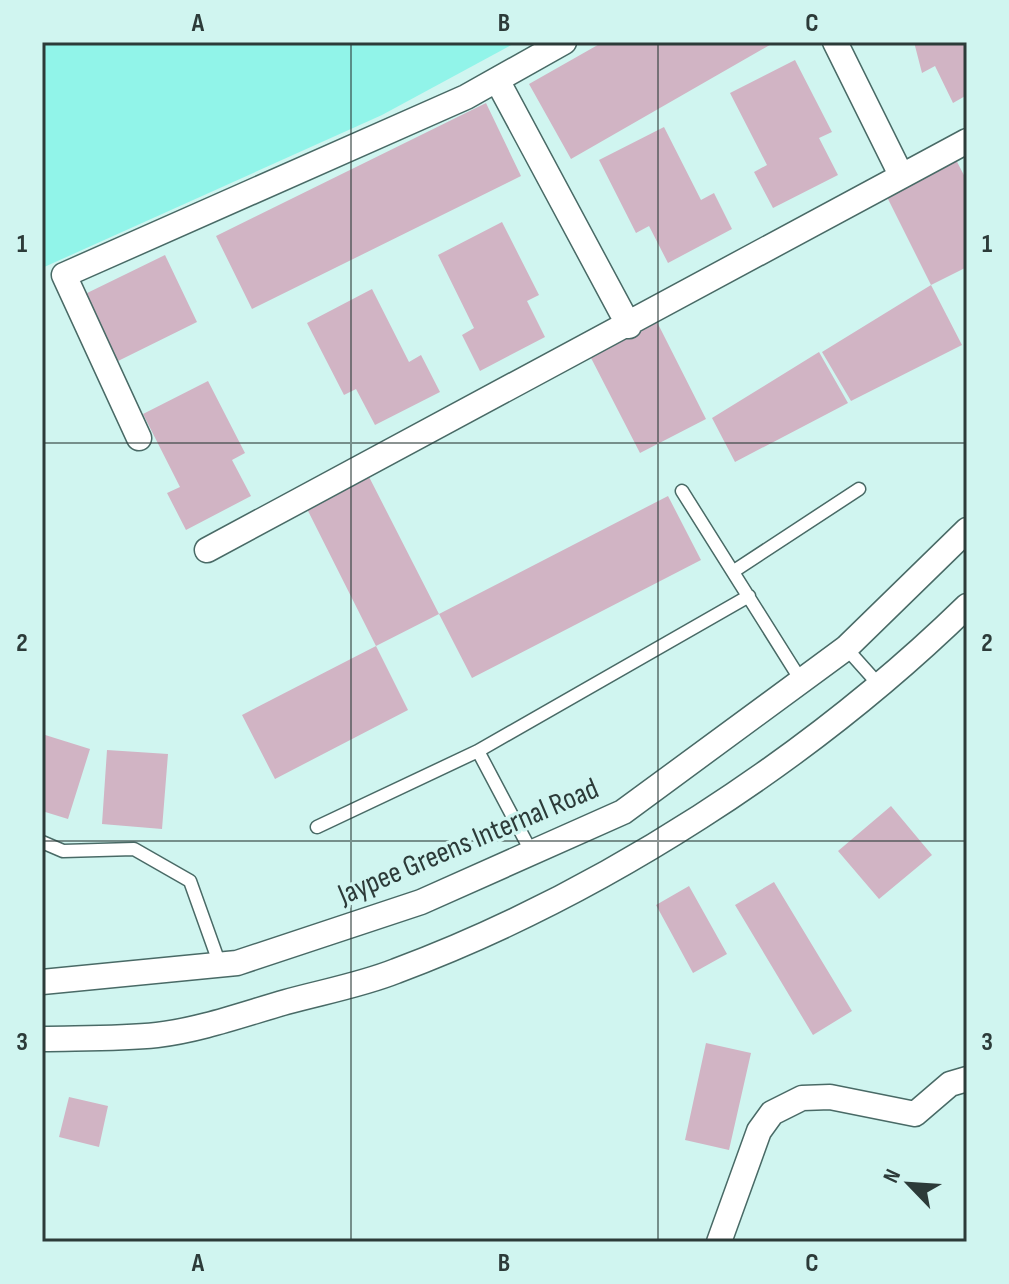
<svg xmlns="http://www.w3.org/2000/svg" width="1009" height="1284" font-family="'Sofia Sans Condensed',sans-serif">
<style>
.green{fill:#91f4e9}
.building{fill:#d1b4c4}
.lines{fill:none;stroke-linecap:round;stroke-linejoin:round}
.service-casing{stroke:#496a66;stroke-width:15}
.minor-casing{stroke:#496a66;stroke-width:27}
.service{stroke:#fff;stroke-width:12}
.minor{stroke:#fff;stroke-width:24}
.grid{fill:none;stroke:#2c3b39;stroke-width:2;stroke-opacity:0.55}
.labels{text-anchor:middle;stroke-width:7;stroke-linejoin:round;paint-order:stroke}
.street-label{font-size:30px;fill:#2c3b39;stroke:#d0f5f0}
.neatline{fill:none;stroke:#2c3b39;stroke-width:3}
.grid-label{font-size:26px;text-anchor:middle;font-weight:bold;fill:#2c3b39}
</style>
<rect width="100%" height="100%" fill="#d0f5f0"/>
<path class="green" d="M42,42H517L382,115L42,268Z"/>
<path class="building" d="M603,42H775L571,159L529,84Z
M914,42H967V95L953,103L935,66L922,73Z
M795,60L832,132L819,138L838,175L773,208L754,172L767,165L730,93Z
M486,103L521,176L252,309L216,236Z
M664,127L701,200L714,193L732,229L668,263L649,226L636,233L599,160Z
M953,154L967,181V267L931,285L884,191Z
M502,222L539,295L527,301L545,337L480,371L462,335L474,328L438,255Z
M165,255L197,322L114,363L81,296Z
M931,285L962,345L851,401L822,352Z
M372,289L409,362L421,355L440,392L375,425L356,389L344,395L307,323Z
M657,322L706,419L640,453L590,356Z
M819,352L848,403L735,462L712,418Z
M208,381L245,453L232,460L251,496L186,530L167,493L180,487L143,414Z
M365,469L439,614L376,646L304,503Z
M668,496L701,560L472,678L439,614Z
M376,646L408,710L275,779L242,715Z
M42,734L90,749L68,819L42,811Z
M107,750L168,754L162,829L102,824Z
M891,806L932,855L879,899L838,851Z
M774,882L852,1011L813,1035L735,905Z
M689,886L727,954L693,973L656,905Z
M706,1043L751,1053L729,1150L685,1140Z
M69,1097L108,1106L99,1147L59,1137Z"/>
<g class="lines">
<defs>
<path id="service" d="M682,491L802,682
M734,571L859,489
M846,648L880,686
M317,827L478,751
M42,842L63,851L134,849L190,881L220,965
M533,855L478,751L749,596"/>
<path id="minor" d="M835,42L901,175
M497,80L629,326
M139,438L64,275L466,97L564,42
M207,550L967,141
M42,982L237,963L421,902L623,812L846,648L967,530
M42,1039C80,1038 119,1039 157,1035C200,1030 244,1014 286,1002C322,992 361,985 396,971C602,894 810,759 967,606
M719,1242L759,1131L772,1113L802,1098L830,1097L915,1114L950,1084L967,1079"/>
</defs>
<use href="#service" class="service-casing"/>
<use href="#minor" class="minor-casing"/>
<use href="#service" class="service"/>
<use href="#minor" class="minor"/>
</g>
<path class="grid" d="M351,42V1242M658,42V1242M42,443H967M42,841H967"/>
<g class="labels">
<g class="street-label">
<text transform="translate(468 841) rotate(-23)" y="10">Jaypee Greens Internal Road</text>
</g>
</g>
<rect width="1009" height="1284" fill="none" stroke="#d0f5f0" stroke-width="88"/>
<g transform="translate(909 1184) rotate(295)" stroke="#d0f5f0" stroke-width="6" paint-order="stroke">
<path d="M0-6L14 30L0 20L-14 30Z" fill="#2c3b39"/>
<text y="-12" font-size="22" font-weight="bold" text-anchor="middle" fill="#2c3b39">N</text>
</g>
<rect x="44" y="44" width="921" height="1196" class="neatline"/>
<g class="grid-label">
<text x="198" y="31">A</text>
<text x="504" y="31">B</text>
<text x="812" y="31">C</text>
<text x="22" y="252">1</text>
<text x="987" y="252">1</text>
<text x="22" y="651">2</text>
<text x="987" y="651">2</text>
<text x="22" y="1050">3</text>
<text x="987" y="1050">3</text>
<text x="198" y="1271">A</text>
<text x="504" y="1271">B</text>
<text x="812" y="1271">C</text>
</g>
</svg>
